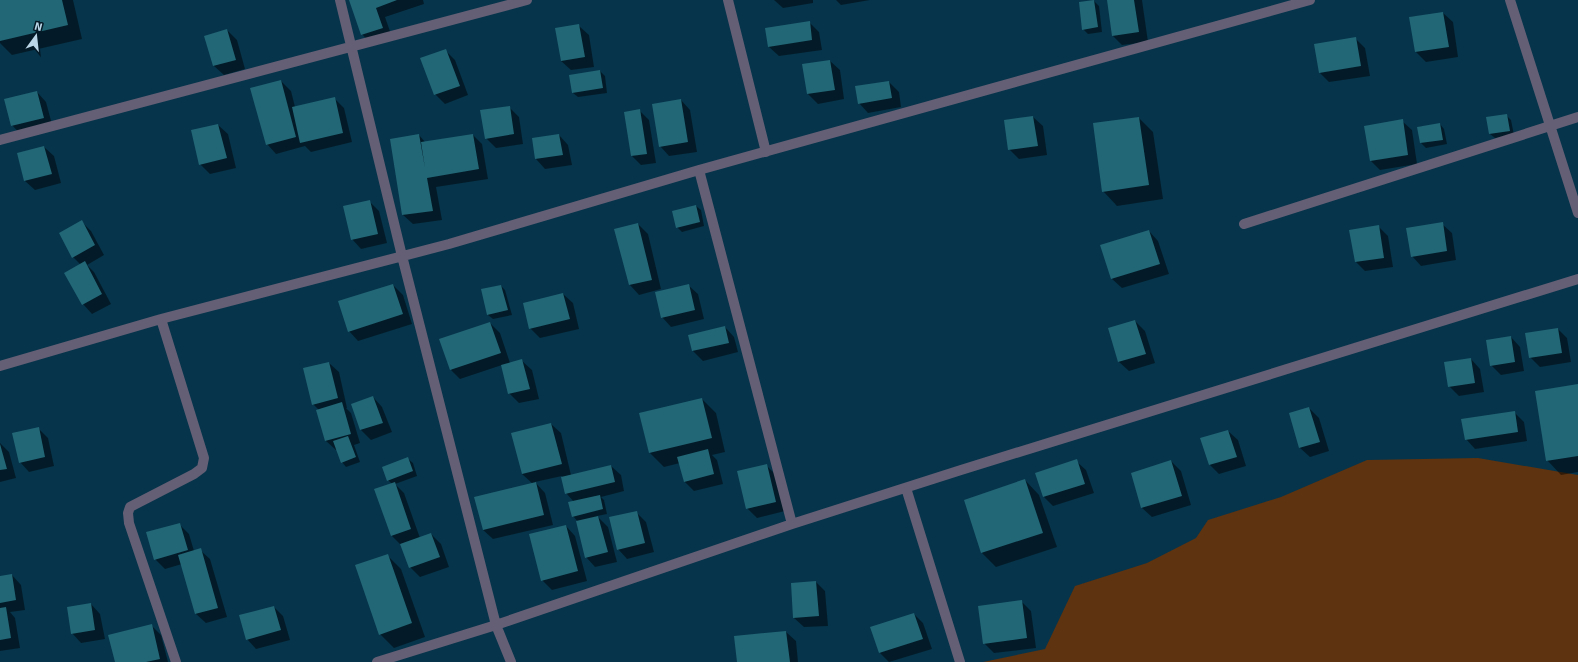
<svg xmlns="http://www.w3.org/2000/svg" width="1578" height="662" font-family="Signika,sans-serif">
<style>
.green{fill:#5d3310}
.shadow{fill:#0007}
.building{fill:#226776}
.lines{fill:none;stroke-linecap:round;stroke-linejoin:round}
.street{stroke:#645f75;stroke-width:10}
</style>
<rect width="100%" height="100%" fill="#06344b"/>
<path class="green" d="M1478,458L1578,475V662H983L1045,649L1075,586L1147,563L1196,538L1208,520L1281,497L1367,460Z"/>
<path class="shadow" d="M0,0H73L82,39L12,55L0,43Z
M350,0H423L424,4L385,17L392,37L371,44L362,34Z
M774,0H813V3L783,8Z
M836,0H870L841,5Z
M1108,0H1142L1148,42L1122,45L1113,36Z
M1094,1L1099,6L1102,32L1088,34L1083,29L1080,3Z
M1443,13L1453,22L1458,57L1426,62L1416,52L1410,17Z
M809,22L819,32L822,50L779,56L769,47L766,29Z
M579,26L589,35L594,67L571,70L561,61Z
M227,30L237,40L245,69L224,75L214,66L205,37Z
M1356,39L1365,48L1370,76L1329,82L1320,73Z
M445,50L455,60L468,95L445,104L435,94Z
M830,61L840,70L844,99L818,104L808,94L803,65Z
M600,71L605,76L607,93L578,97L573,93L571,76Z
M281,81L291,91L295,107L334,98L344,108L352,142L311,152L305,146L276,154L267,144Z
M889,82L899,92L901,107L868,113L859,103Z
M37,92L46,102L53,128L21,135L12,125Z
M681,100L690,110L697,152L669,156L660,146Z
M509,107L519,117L523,144L496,148L486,138Z
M640,111L649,120L656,163L641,165L632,156Z
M1506,115L1511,120L1514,135L1495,138L1490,134Z
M1033,117L1043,126L1047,155L1019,159L1009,149Z
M1139,118L1153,132L1163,199L1117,206L1103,191Z
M1402,121L1412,130L1417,164L1380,170L1370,160Z
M1440,124L1444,129L1447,144L1426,148L1421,143L1418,127Z
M218,125L228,134L236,168L210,174L200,164L192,131Z
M419,135L425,142L473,135L482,144L488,179L436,187L442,220L413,224L403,215Z
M559,135L568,145L572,165L545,169L536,159L533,139Z
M44,147L54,156L61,183L35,190L25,181Z
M369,201L379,211L387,243L361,249L352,239Z
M696,206L701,210L704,226L682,232L677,227Z
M81,221L91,231L104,255L87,265L94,272L111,304L92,314L83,304L81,265L73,257Z
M638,224L648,234L661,289L639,295L630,285L616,230Z
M1442,224L1452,233L1456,260L1421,266L1412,256Z
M1378,226L1388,236L1393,267L1365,271L1356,262Z
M1149,231L1158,241L1169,274L1122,288L1112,279Z
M393,285L403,295L412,324L358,341L349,331Z
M688,285L698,294L704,319L671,327L662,317Z
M501,286L505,290L512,315L493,319L488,315L482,290Z
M563,294L573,303L579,329L540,338L530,328Z
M1135,321L1145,331L1155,363L1129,371L1119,362L1109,329Z
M490,323L500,333L510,363L522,361L532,370L539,399L519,403L509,393L502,365L460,379L451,370Z
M725,327L734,337L738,352L703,361L693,351L689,336Z
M1558,329L1567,338L1571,362L1540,367L1530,357Z
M1511,337L1520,347L1524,371L1501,375L1491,365Z
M1471,359L1480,369L1484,392L1459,396L1449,386Z
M329,363L339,372L347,408H346L351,413L360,443L354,445L360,462L346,467L342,462L337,450H336L326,441L319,410L313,404Z
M1578,386V472L1561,475L1547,460Z
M373,397L382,407L392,432L371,440L361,430L352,404Z
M702,399L716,413L725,452L712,455L717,460L723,484L694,491L684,481L680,463L664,467L650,453Z
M1309,408L1319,418L1329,451L1310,457L1300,448L1290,414Z
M1514,412L1524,422L1527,441L1475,449L1466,439Z
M551,424L561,433L571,475L611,466L621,475L624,491L601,497L604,500L607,514L597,516L608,527L617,562L595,567L586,557L578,522L573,516L574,502L566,493L562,476L535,482L545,493L553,525L493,539L483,530L533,484L522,474Z
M38,428L48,438L54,466L29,472L20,462Z
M1228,431L1238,440L1246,466L1219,474L1210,465Z
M0,443L9,452L16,478L0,482Z
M408,459L413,463L417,476L395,484L404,493L420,538L431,534L441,544L449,567L420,577L410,567L401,545L392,536V484L388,480Z
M1076,461L1086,470L1094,493L1053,506L1044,497L1036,474Z
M1171,461L1181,471L1191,505L1152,517L1142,508Z
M766,465L776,475L785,511L757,518L747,508Z
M1025,480L1039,495L1057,547L996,567L982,553Z
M636,512L646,522L654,552L627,559L618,549Z
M179,524L189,534L194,551L200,550L210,559L227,617L206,623L196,614L182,564L165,569L155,559Z
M566,526L575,536L587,581L552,590L542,580Z
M387,555L401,569L425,637L394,648L380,634Z
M12,575L21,585L25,610L10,612L15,618L20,648L0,651V577Z
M816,582L825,591L828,626L804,627L794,618Z
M1021,601L1031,611L1036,648L994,653L984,643Z
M91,604L100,614L105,639L81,643L72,633Z
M274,607L283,616L290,640L256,649L247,639Z
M914,614L923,623L932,649L889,662L880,653Z
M151,625L161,635L168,662H116Z
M786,632L796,641L798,662H738Z"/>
<path class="building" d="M0,0H62L68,25L0,41Z
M349,0H397L376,8L383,28L361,35Z
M1094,0L1098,27L1082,30L1079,2Z
M1107,0H1134L1139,32L1112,36Z
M1443,12L1449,47L1415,52L1409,17Z
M810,21L812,40L768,47L765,28Z
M579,24L585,57L561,61L555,28Z
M227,29L236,60L213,66L204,36Z
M1356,37L1361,66L1319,73L1314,44Z
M446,49L460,86L434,95L420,58Z
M830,60L835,90L807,94L802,64Z
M600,70L603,88L572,93L569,75Z
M281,80L296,137L266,145L250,88Z
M889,81L892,98L858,104L855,86Z
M37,91L44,118L11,126L4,99Z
M335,97L343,133L300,143L292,107Z
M681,99L688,142L659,147L652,104Z
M510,106L514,134L485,139L480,110Z
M640,109L647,154L631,156L624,112Z
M1507,114L1510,131L1489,134L1486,117Z
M1033,116L1038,146L1008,150L1004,120Z
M1139,117L1149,185L1102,192L1093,123Z
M1403,119L1408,155L1370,161L1364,126Z
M1440,123L1443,140L1420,143L1417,127Z
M218,124L227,158L199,165L191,130Z
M419,134L425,168L421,142L473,134L479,169L427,178L433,211L402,215L390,139Z
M559,134L563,155L535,159L532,138Z
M44,146L52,174L24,181L17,153Z
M370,200L378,234L351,240L343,206Z
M696,205L700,222L676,228L672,211Z
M82,220L95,245L72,258L59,233Z
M1443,222L1447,251L1411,257L1406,228Z
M638,223L652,280L629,285L614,229Z
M1379,225L1384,258L1355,262L1349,230Z
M1149,230L1160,264L1111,279L1100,245Z
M85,261L102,294L82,305L64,273Z
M393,284L403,314L348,332L338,301Z
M689,284L695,310L661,318L655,292Z
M501,285L508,310L487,315L481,289Z
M563,293L570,319L529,329L523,303Z
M1135,320L1146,354L1118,362L1108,328Z
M490,322L501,353L450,370L439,339Z
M725,326L729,343L692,351L688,335Z
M1558,328L1562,353L1529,358L1525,333Z
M1511,336L1515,362L1490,366L1486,340Z
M1471,358L1475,383L1448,387L1444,362Z
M522,359L530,389L508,394L501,365Z
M329,362L338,398L312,405L303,368Z
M1578,384V456L1546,461L1535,391Z
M373,396L383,423L360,430L351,404Z
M702,398L712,438L649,453L639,413Z
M342,402L351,434L325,441L316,410Z
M1309,407L1320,442L1299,448L1289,413Z
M1515,411L1518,432L1465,440L1461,419Z
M551,423L562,464L522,474L511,433Z
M39,427L45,457L19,463L12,433Z
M1228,430L1237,457L1209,465L1200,438Z
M348,436L356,457L341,463L333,441Z
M0,444L7,469L0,470Z
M708,449L714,474L684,482L677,457Z
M408,457L413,471L387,481L382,467Z
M1077,459L1085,484L1043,497L1035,473Z
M1171,460L1182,496L1141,508L1131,473Z
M767,464L776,502L746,509L737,471Z
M611,465L615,482L565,494L561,477Z
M1025,479L1043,533L981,553L964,500Z
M395,482L411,529L391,536L374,489Z
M536,482L544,515L483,530L474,497Z
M600,495L603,509L572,517L568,502Z
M637,511L645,543L617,550L609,517Z
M598,516L608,552L585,558L576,521Z
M180,523L188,550L154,560L146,532Z
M566,525L578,571L541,581L529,534Z
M431,533L440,557L409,568L400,544Z
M201,548L218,608L195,614L178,555Z
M388,554L412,623L379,635L355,565Z
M12,574L16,600L0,603V576Z
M816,581L819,616L793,618L791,583Z
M1022,600L1027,638L983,644L978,606Z
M91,603L95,630L71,634L67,607Z
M274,606L281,630L246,640L239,615Z
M6,607L11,638L0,640V608Z
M914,613L923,639L879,653L870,627Z
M152,624L160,659L146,662H115L108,635Z
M786,631L790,662H737L734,636Z"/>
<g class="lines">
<path class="street" d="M340,0L402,256L496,625L511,662
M728,0L766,152
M1510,0L1578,213
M0,140L527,0
M699,170L792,524
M1244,224L1578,117
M161,319L204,458L202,468L194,474L130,507L128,513L129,523L176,662
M0,366L161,319L449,244L699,170L1310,0
M906,488L960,662
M377,662L496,625L792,524L961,470L1578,279"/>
</g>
<g transform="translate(36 36) rotate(15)" stroke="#041a27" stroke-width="3" paint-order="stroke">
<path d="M0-3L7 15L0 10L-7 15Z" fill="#bad6e7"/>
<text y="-6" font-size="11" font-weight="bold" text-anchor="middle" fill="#bad6e7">N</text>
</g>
</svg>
